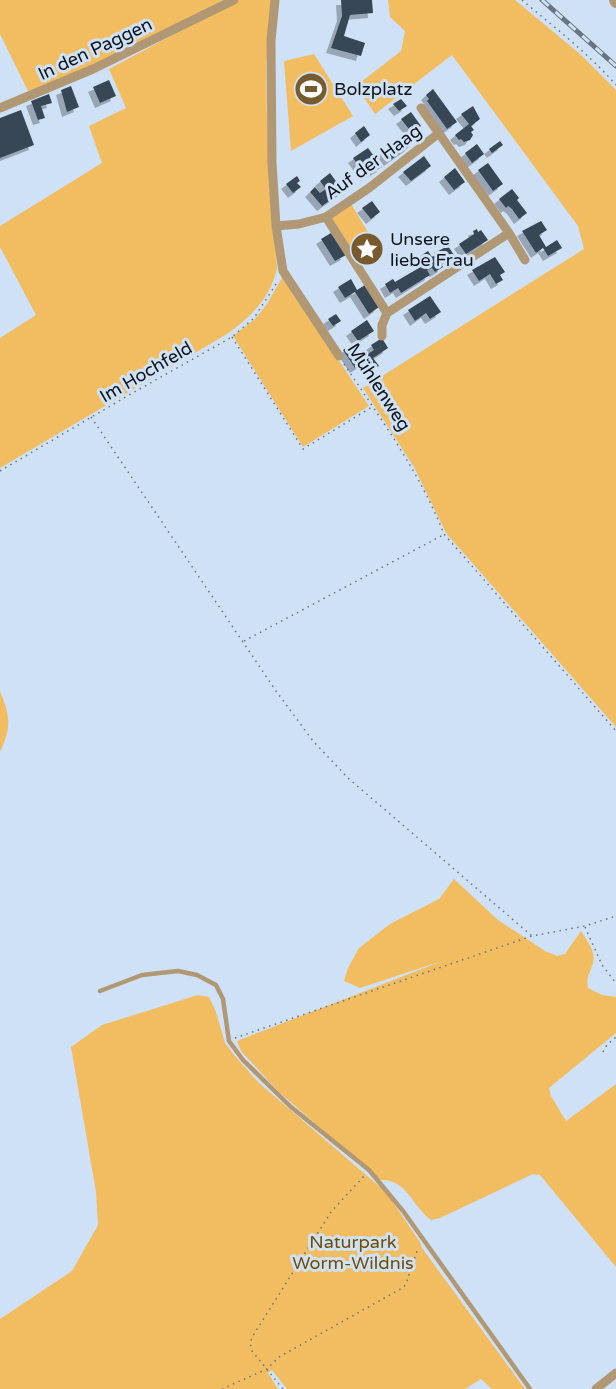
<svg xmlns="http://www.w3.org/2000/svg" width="616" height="1389" font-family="'Varela Round',sans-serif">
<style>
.green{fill:#f2bc61}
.building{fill:#374657;filter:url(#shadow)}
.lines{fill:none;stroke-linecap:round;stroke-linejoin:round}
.path{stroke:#697583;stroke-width:1.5;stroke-dasharray:1.5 4.5;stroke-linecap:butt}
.service{stroke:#b09874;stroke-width:4.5}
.minor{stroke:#b09874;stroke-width:9}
.tertiary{stroke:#b09874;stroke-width:12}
.rail-casing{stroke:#697482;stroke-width:5}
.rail{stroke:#cfe1f6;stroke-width:3;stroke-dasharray:9;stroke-linecap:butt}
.labels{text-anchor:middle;stroke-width:6;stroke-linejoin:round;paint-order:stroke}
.street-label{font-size:18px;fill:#0d131a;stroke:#cfe1f6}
.poi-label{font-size:18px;fill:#0d131a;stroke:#cfe1f6;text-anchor:start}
.park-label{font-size:18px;fill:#714d00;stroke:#cfe1f6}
</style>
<defs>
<filter id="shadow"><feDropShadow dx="-5" dy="5" stdDeviation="0" flood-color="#0004"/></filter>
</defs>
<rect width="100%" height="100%" fill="#cfe1f6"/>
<path class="green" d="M0,0H224L80,73L28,91L0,34Z
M238,0H271C260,90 271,179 277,269C270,298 251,317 227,334L0,468V338L36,315L0,247V226L102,163L89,126L126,108L109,69Z
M388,0H515L580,54L616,90V727L446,533L414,467L363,388L584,249L578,226L452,55L375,114L356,86L401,51L405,31L390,17Z
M314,54L353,116L291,151L284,61Z
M350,202L372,239L359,247L365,258L358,262L329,217Z
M283,276L369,406L303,447L233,336L255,319L267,304Z
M0,691C10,715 12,727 0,752Z
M454,879L498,920L545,951L557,956L565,954L581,931C587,941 596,951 593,963C590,973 586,978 588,988L602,995L616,997V1033L549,1088L551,1096L566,1121L616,1084V1267L540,1175L533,1174L440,1218L431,1220C413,1207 406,1178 380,1180L278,1091L241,1051L237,1041L442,961L360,988L344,981L348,968L359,948L390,924L439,899Z
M198,995L209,997L216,1012L225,1043L235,1056L259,1083L386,1192L420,1242L422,1248L525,1389H492L481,1379L465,1389H287L272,1370L268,1373L278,1389H0V1319L72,1271L98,1225L96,1192L71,1047L102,1025Z"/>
<path class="building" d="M341,0H372L373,13L350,15L344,36L365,43L361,56L331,48L342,16Z
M109,80L116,96L100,103L93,87Z
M71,86L79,107L67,112L61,90Z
M433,89L457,122L447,129L427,101L429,99L426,95Z
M49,94L52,103L41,106L45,118L38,120L31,101Z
M401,99L407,106L399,111L393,104Z
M473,106L480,119L471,126L474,130L471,132L473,135L470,140L464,142L461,139L459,140L455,135L469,124L461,114Z
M21,110L34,145L0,158V118Z
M411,112L421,126L412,133L401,119Z
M364,126L370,135L361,142L355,133Z
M403,136L410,146L389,161L382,151Z
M500,141L503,145L492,153L489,149Z
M477,144L484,154L472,163L465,153Z
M368,148L382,167L366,176L353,158Z
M424,156L431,166L411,181L403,172Z
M488,163L503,184L493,191L478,170Z
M455,168L465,182L454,190L444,177Z
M330,173L343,191L322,206L310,192L315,187L320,193L326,189L320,181Z
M297,176L300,181L297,183L301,187L293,193L286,184Z
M512,189L519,198L517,200L527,213L519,219L512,209L508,206L506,208L499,199Z
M372,201L380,212L371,219L362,208Z
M541,221L547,230L539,235L546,247L557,240L562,248L548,256L543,248L536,253L522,231Z
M477,229L478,232L481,230L488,240L466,254L459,244L474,234L473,231Z
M331,233L346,255L335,261L321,239Z
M448,246L454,255L441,264L443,267L435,272L432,268L427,270L430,275L401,293L398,288L390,293L385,284L393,279L395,282L424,265L419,257L428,251L432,257L436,255L434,253Z
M495,257L505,272L500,275L503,280L496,284L490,274L479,281L472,270Z
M351,279L357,290L365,285L379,307L369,314L355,292L345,298L338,287Z
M430,296L441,312L430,319L426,313L415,321L408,310Z
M336,314L341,321L333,326L328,319Z
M367,320L374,331L358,341L351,331Z
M382,338L388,348L373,358L379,366L369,372L363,363L355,368L343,350L355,343L358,347L354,349L357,353L359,351L363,357L374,350L371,345Z"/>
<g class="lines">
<path class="path" d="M522,0C554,27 588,53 616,85
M232,337L303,449L372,407
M344,364C381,419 420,473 444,534L616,731
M91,417L276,691L313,741L348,778L532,936
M0,471L129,395L232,337L254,318L278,281
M244,641L443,535
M585,927L602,965L616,983
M235,1038L532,936L585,926L616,916
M603,1052L607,1045L616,1037
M222,1389L267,1369L279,1357L404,1287L407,1281L418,1248
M283,1389L252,1351L250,1343L254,1334L331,1212L365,1175"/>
<path class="service" d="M100,991L142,975L178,971L197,975L216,985L223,999L229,1041L243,1060L291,1107L369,1170L403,1211L530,1389"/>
<path class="minor" d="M275,0L271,41L272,163L276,226L283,271L339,356
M0,108L93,69L234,0
M421,108L509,233L525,260
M326,217L387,313
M276,226L299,224L326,217L369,188L439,133
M382,336V325L387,313L509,233
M596,1389L616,1373"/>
<path class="tertiary" d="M615,0L616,2"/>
<defs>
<path id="rail" d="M542,0L616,66"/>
</defs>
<use href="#rail" class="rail-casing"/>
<use href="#rail" class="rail"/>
</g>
<defs>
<symbol id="stadium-disc" viewBox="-11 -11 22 22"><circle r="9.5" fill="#775b2e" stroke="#cfe1f6"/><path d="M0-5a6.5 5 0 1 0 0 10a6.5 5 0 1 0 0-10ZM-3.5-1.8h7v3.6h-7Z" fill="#fff"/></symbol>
<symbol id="sight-disc" viewBox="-11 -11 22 22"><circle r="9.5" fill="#775b2e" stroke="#cfe1f6"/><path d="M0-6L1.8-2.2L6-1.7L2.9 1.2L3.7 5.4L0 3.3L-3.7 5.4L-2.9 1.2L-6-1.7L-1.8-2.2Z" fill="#fff"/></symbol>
</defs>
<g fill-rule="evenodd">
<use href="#stadium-disc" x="292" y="70" width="38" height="38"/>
<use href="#sight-disc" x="348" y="230" width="38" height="38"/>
</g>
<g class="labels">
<g class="street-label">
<text transform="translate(95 49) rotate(-25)" y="6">In den Paggen</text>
<text transform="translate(373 162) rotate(-36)" y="6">Auf der Haag</text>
<text transform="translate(146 372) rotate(-30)" y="6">Im Hochfeld</text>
<text transform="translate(379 387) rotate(57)" y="6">Mühlenweg</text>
</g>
<g class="poi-label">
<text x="334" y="95">Bolzplatz</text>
<text x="390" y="245">Unsere<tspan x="390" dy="21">liebe Frau</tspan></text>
</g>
<g class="park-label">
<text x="353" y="1248">Naturpark<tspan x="353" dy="21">Worm-Wildnis</tspan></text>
</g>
</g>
</svg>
